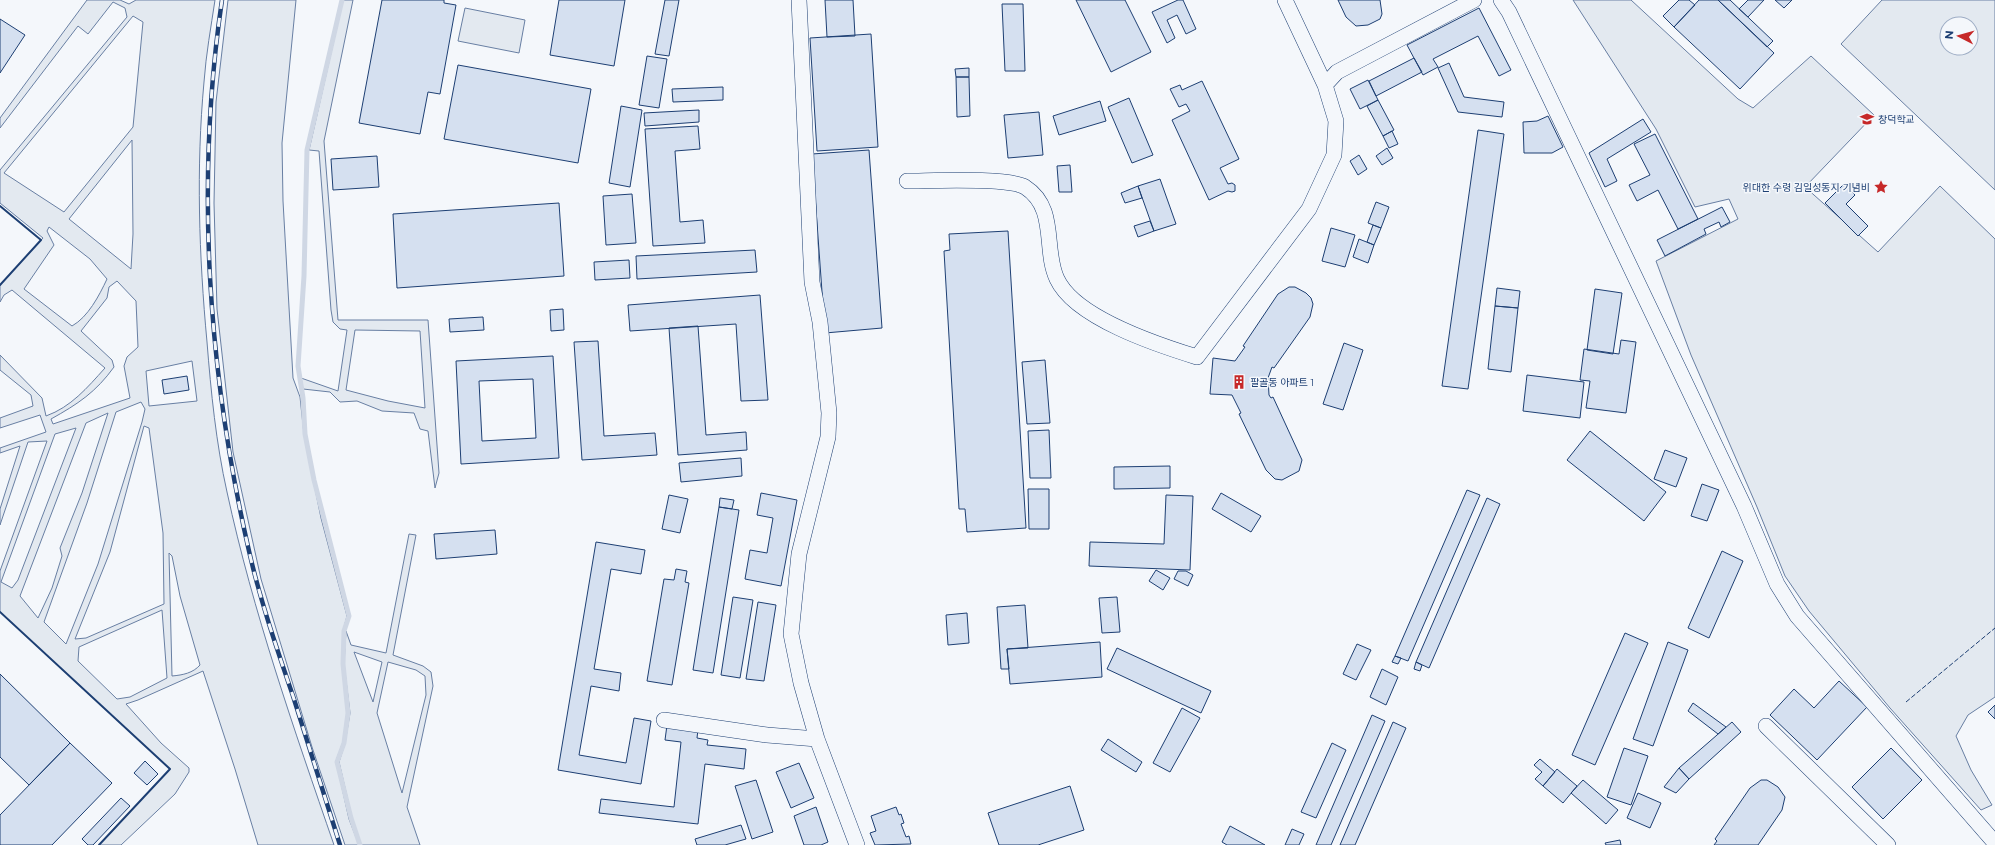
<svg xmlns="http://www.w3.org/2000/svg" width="1995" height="845" font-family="Montserrat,'Noto Sans KR',sans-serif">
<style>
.green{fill:#e3e9f0;stroke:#687fa3;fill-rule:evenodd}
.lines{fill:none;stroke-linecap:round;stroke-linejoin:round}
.stream{stroke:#cfd7e4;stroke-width:5}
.building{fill:#d5e0f0;stroke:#1d3f73;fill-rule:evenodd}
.minor-casing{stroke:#1d3f73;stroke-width:16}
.minor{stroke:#f4f7fb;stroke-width:15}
.rail-casing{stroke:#1d3f73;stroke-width:4.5}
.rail{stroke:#f4f7fb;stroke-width:3;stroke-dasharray:9;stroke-linecap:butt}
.fence{stroke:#1d3f73;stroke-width:1;stroke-dasharray:5 2;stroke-linecap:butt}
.wall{stroke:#1d3f73;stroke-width:2}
.labels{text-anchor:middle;stroke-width:3;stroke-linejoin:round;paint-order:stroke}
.poi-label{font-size:10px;fill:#1d3f73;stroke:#f4f7fb;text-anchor:start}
</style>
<rect width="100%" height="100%" fill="#f4f7fb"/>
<path class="green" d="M87,0H120L129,4L136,0H215C211,27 206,54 204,82C196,168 199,256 207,342C211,392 216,443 227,492C253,612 294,729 334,845H258L235,769L203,671L138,700L126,704L161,743L189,768V772L175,794L121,845H99L170,769L0,612V571L47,441L28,442L0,525V509L20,446L0,453V448L46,432L40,415L0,428V418L33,406L31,395L0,370V355L42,398L46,416C71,407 87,388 105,368L12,290L4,295L0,302V285L43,238L0,203V170L127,17L125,8L113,2L88,34L78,26L0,128V118ZM133,16L143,22L133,127L64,212L4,173ZM132,140L133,234L131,269L69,219ZM49,227L90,259L107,279C99,296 88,317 72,326L24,289L54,245L47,231ZM117,281L136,301L138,347L127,357L124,366L130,398L53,424L51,419C78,404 96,392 114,367L112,360L81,331L107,298L109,287ZM192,361L197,401L149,406L146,371ZM141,402L145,409L142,422L98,564L66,644L44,622L87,503L116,412ZM108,413L82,493L60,548L62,556L52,588L38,618L20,596L86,423ZM144,426L149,428L163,533L164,604L86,638L75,639L110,552ZM76,428L18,580L12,588L1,582L55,434ZM169,553L172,556L180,596L200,665C193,673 183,675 172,676ZM162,610L167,678L130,697L117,699L78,661L79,647Z
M228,0H296L282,143L283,201L293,378L300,397L304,434L321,518L347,616L343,631L342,665L347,712L343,742L336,761L349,819L359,845H345L312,747L261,579L233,452L217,309L214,203L216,102Z
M343,0H353L324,141L338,320H428L439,473L435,488L428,431L420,429L414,413L382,411L357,401L340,402L330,392L303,389L301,378L338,391L347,330L340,329L333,322L331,310L319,151L309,150ZM355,330L420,331L425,408L388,401L346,390Z
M1573,0H1631L1738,99L1753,108L1811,56L1874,115L1805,187L1878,252L1940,186L1995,239V697L1968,715L1956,736L1971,770L1992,805L1981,810L1890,708L1809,611L1785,576L1757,507L1691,355L1656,261L1738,219L1729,199L1695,207L1656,129Z
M1882,0H1995V190L1841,44ZM1947,24H1971V48H1947Z
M465,8L525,20L519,53L458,41Z
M409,534L416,535L393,655L423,666L431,672L433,686L407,807L420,845H361L352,818L339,762L345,743L350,713L344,664L346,631L351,645L386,653ZM354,652L382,662L373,702ZM388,662L416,670L425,676L426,695L402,793L377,713Z"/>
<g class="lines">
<path class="stream" d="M342,0L307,150L304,276L298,366L303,398L305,434L314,480L349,616L344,631L343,664L348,713L344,743L337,762L351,818L360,845"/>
</g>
<path class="building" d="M382,0H444V3L456,5L440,94L428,92L420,134L359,123Z
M559,0H625L614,66L550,55Z
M665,0H679L669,56L655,54Z
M825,0H853L855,36L827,37Z
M1076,0H1125L1151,52L1111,72Z
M1178,0H1183L1196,29L1186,34L1177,15L1167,20L1175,38L1167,43L1152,12Z
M1338,0H1380L1382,14L1380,19L1368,25L1356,26L1346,17Z
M1679,0H1689L1695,5L1674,27L1663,16Z
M1699,0H1718L1774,53L1740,89L1674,27Z
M1718,0H1730L1773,41L1767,47Z
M1748,0H1764L1748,17L1739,9Z
M1775,0H1792L1784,8Z
M1002,4H1023L1025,71H1005Z
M1479,8L1511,70L1499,76L1478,36L1433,59L1438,67L1423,75L1407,45Z
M0,19L25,35L0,73Z
M871,34L878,147L817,151L810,38Z
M647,56L667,59L659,108L639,105Z
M1414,58L1422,72L1376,96L1369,81Z
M1449,63L1464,97L1504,102L1502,117L1458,112L1438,68Z
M458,65L591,89L578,163L444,139Z
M969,68V77H956L955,69Z
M956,77H969L970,116L957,117Z
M1368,80L1378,100L1360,109L1350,89Z
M1202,81L1239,159L1220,168L1228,184L1232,183L1235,185V191L1232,192L1228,191L1209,200L1172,120L1190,111L1186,104L1179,107L1170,89L1180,85L1182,90Z
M723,87V100L673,102L672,89Z
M1129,98L1153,155L1132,163L1108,107Z
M1378,100L1394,130L1383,136L1367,106Z
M1100,101L1106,121L1059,135L1053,116Z
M621,106L642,110L630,187L609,183Z
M699,110V122L645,126L644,113Z
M1039,112L1043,155L1008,158L1004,115Z
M1548,116L1563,147L1552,153H1524L1523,122L1537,121Z
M1643,119L1651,132L1607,159L1617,181L1605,187L1589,153Z
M698,126L700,149L675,151L680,222L703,220L705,243L653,246L645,129Z
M1478,130L1504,134L1468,389L1442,386Z
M1392,131L1398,144L1389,148L1383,136Z
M1655,134L1698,219L1678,229L1658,190L1637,201L1629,185L1650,175L1634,144Z
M1387,148L1393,158L1382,165L1376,156Z
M869,150L882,328L825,333L812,154Z
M1359,155L1367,169L1358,175L1350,161Z
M377,156L379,187L333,190L331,159Z
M1070,165L1072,192H1059L1057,166Z
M1160,179L1176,224L1154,231L1138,186Z
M1844,184L1855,195L1846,204L1868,226L1858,236L1825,203Z
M1138,186L1142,198L1125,203L1121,193Z
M632,194L636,243L606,245L603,196Z
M1376,202L1389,207L1381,228L1368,223Z
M559,203L564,276L397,288L393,214Z
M1722,207L1730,222L1721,227L1719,222L1704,229L1706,234L1665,256L1657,240Z
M1150,221L1154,231L1138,237L1134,226Z
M1373,225L1381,228L1374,245L1367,242Z
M1331,228L1355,235L1345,267L1322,261Z
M1008,231L1026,528L967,532L965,509H959L944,251L950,250L949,234Z
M1359,239L1374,245L1368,263L1353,257Z
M755,250L757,272L637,279L636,256Z
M629,260L630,278L595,280L594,262Z
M1289,287H1295L1306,293L1311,298L1313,304L1310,317L1274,368L1272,367L1268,378L1269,395L1271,398L1273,397L1302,460L1299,471L1282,480L1275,479L1266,470L1239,414L1241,413L1232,395L1210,394L1213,358L1235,361L1245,347L1243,346L1278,294Z
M1497,288L1520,291L1518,308L1495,306Z
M1595,289L1622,293L1613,354L1587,350Z
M760,295L768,400L741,401L736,324L630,331L628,305Z
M1495,306L1518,308L1511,372L1488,369Z
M563,309L564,330L551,331L550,310Z
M483,317L484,330L450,332L449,319Z
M698,326L706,435L746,432L747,450L678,455L669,328Z
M1621,340L1636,342L1626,413L1586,408L1590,381L1580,380L1584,349L1619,354Z
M598,341L604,436L655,433L657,455L582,460L574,342Z
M1344,343L1363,350L1343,410L1323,404Z
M553,356L559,458L461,464L456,361ZM533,379L536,438L482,441L479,381Z
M1045,360L1050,423L1027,424L1022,362Z
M1527,375L1584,382L1580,418L1523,411Z
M187,376L189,390L164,394L162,380Z
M1049,430L1051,478H1030L1028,431Z
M1590,431L1666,492L1644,521L1567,460Z
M1665,450L1687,458L1676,487L1654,479Z
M741,458L742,476L681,482L679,463Z
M1170,466V488L1114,489V467Z
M1702,484L1719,490L1707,521L1691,516Z
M1028,489H1049V529H1029Z
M1467,490L1480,495L1408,661L1395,656Z
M761,493L797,500L781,586L745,579L750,550L767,553L773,518L757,515Z
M1221,493L1261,516L1251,532L1212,509Z
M669,495L688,499L680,533L662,529Z
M1166,495L1193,496L1190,570L1089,566L1090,542L1164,544Z
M720,498L734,500L732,509L719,507Z
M1487,498L1500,504L1429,668L1416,662Z
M719,507L739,510L713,673L693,670Z
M495,530L497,554L436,559L434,534Z
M596,542L645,550L641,574L611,569L594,669L621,673L619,691L591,686L579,755L626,763L634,718L651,721L641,784L558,770Z
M1722,551L1743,561L1709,638L1688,628Z
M676,569L687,571L685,582L689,583L672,685L647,681L664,579L674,580Z
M1156,570L1170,578L1163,590L1149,581Z
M1178,571H1186L1193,575L1188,586L1174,579Z
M733,597L753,600L740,678L721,675Z
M1117,597L1120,632L1102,633L1099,598Z
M758,602L776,605L764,681L746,679Z
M1025,605L1028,648L1007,649L1009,669H1001L997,607Z
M967,613L969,643L948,645L946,615Z
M1625,633L1648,643L1595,765L1572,755Z
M1100,642L1102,677L1010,684L1007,649Z
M1668,642L1688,650L1653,746L1633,739Z
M1357,644L1371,650L1356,680L1343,674Z
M1117,648L1211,691L1201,713L1107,669Z
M1395,656L1401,658L1398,664L1392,662Z
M1416,662L1422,665L1420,671L1414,669Z
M1382,669L1398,677L1386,705L1370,697Z
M0,674L70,743L29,785L0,757Z
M1839,681L1867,707L1817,760L1770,715L1794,689L1814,708Z
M1693,703L1726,727L1718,734L1688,711Z
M1995,705V719L1988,712Z
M1182,708L1200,718L1170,772L1153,763Z
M1372,715L1385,721L1331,845H1316Z
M1393,722L1406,728L1355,845H1340Z
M1732,722L1741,732L1689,779L1679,768Z
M667,725L698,729L697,738L708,740L707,745L746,749L744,769L705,764L698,824L599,813L601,799L674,807L681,742L665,740Z
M1108,739L1142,762L1136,772L1101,750Z
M70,743L112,783L52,845H0V815Z
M1332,743L1346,750L1316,818L1301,812Z
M1624,748L1648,756L1631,805L1607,797Z
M1891,748L1922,780L1883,819L1852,787Z
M1540,759L1555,772L1543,786L1535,779L1542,772L1534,765Z
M145,761L158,774L147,785L134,773Z
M799,763L814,798L791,808L776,772Z
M1679,768L1689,779L1676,793L1664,787Z
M1557,769L1577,786L1563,803L1543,786Z
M756,780L773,832L752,839L735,786Z
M1583,780L1618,810L1606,824L1571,793Z
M1761,780H1767L1778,787L1785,797L1782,810L1758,845H1714L1717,841L1715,839L1750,788Z
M1070,786L1084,830L1038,845H999L988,813Z
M1638,793L1661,803L1650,828L1627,818Z
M121,798L130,806L93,845H88L82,839Z
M816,807L828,842L821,845H804L794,816Z
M896,807L899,815L901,814L904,823L901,824L906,837L909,836L911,844L875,845L870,833L876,831L871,816Z
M741,825L746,839L725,845H697L695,839Z
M1230,826L1265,845H1227L1222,842Z
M1292,829L1304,834L1299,845H1285Z
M1620,840L1621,845H1606L1605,843Z"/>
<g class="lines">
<defs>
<path id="minor" d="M799,0L812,282L820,322L829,413L828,437L799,554L791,634L801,683L817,739
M1285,0L1325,85
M1501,0L1509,12L1744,506L1777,584L1797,616L1995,843
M907,181C931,181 1008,177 1025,187C1058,208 1043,250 1057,279C1075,318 1158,345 1197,357L1309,209L1334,155L1336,121L1325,85L1337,72L1474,0
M664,720L767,735L817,739L857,845
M1766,726L1888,845"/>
</defs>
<use href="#minor" class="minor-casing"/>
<use href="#minor" class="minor"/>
<defs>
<path id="rail" d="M222,0C195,183 208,372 249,551C260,600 277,649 293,696C309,746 324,795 340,845"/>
</defs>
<use href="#rail" class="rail-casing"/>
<use href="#rail" class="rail"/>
<path class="fence" d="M1906,702L1995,628"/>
<path class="wall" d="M0,206L41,240L0,285
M0,612L170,769L99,845"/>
</g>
<defs>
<symbol id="school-bare" viewBox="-9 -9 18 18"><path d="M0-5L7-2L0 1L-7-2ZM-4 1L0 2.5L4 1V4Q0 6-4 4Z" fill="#c62828" stroke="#f4f7fb" stroke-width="2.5" paint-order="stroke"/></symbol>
<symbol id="sight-bare" viewBox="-9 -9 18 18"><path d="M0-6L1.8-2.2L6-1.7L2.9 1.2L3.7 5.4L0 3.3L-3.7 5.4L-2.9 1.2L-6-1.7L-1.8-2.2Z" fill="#c62828" stroke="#f4f7fb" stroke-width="2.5" paint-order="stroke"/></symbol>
<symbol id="building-bare" viewBox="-9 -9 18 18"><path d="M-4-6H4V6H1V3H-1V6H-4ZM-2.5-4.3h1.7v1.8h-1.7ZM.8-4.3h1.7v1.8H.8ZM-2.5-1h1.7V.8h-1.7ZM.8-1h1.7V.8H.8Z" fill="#c62828" stroke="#f4f7fb" stroke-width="2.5" paint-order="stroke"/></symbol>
</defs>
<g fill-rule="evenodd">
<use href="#school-bare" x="1857" y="109" width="20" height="20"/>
<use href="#sight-bare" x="1871" y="177" width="20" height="20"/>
<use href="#building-bare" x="1229" y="372" width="20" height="20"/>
</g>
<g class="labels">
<g class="poi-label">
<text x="1878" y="123">창덕학교</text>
<text x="1870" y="191" text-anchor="end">위대한 수령 김일성동지 기념비</text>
<text x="1250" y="386">팔골동 아파트 1</text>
</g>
</g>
<g transform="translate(1959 36) rotate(276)"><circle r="19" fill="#f4f7fb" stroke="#9eadc5"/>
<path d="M0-3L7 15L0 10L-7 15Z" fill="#c62828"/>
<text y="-6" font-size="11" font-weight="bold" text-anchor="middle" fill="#1d3f73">N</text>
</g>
</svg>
